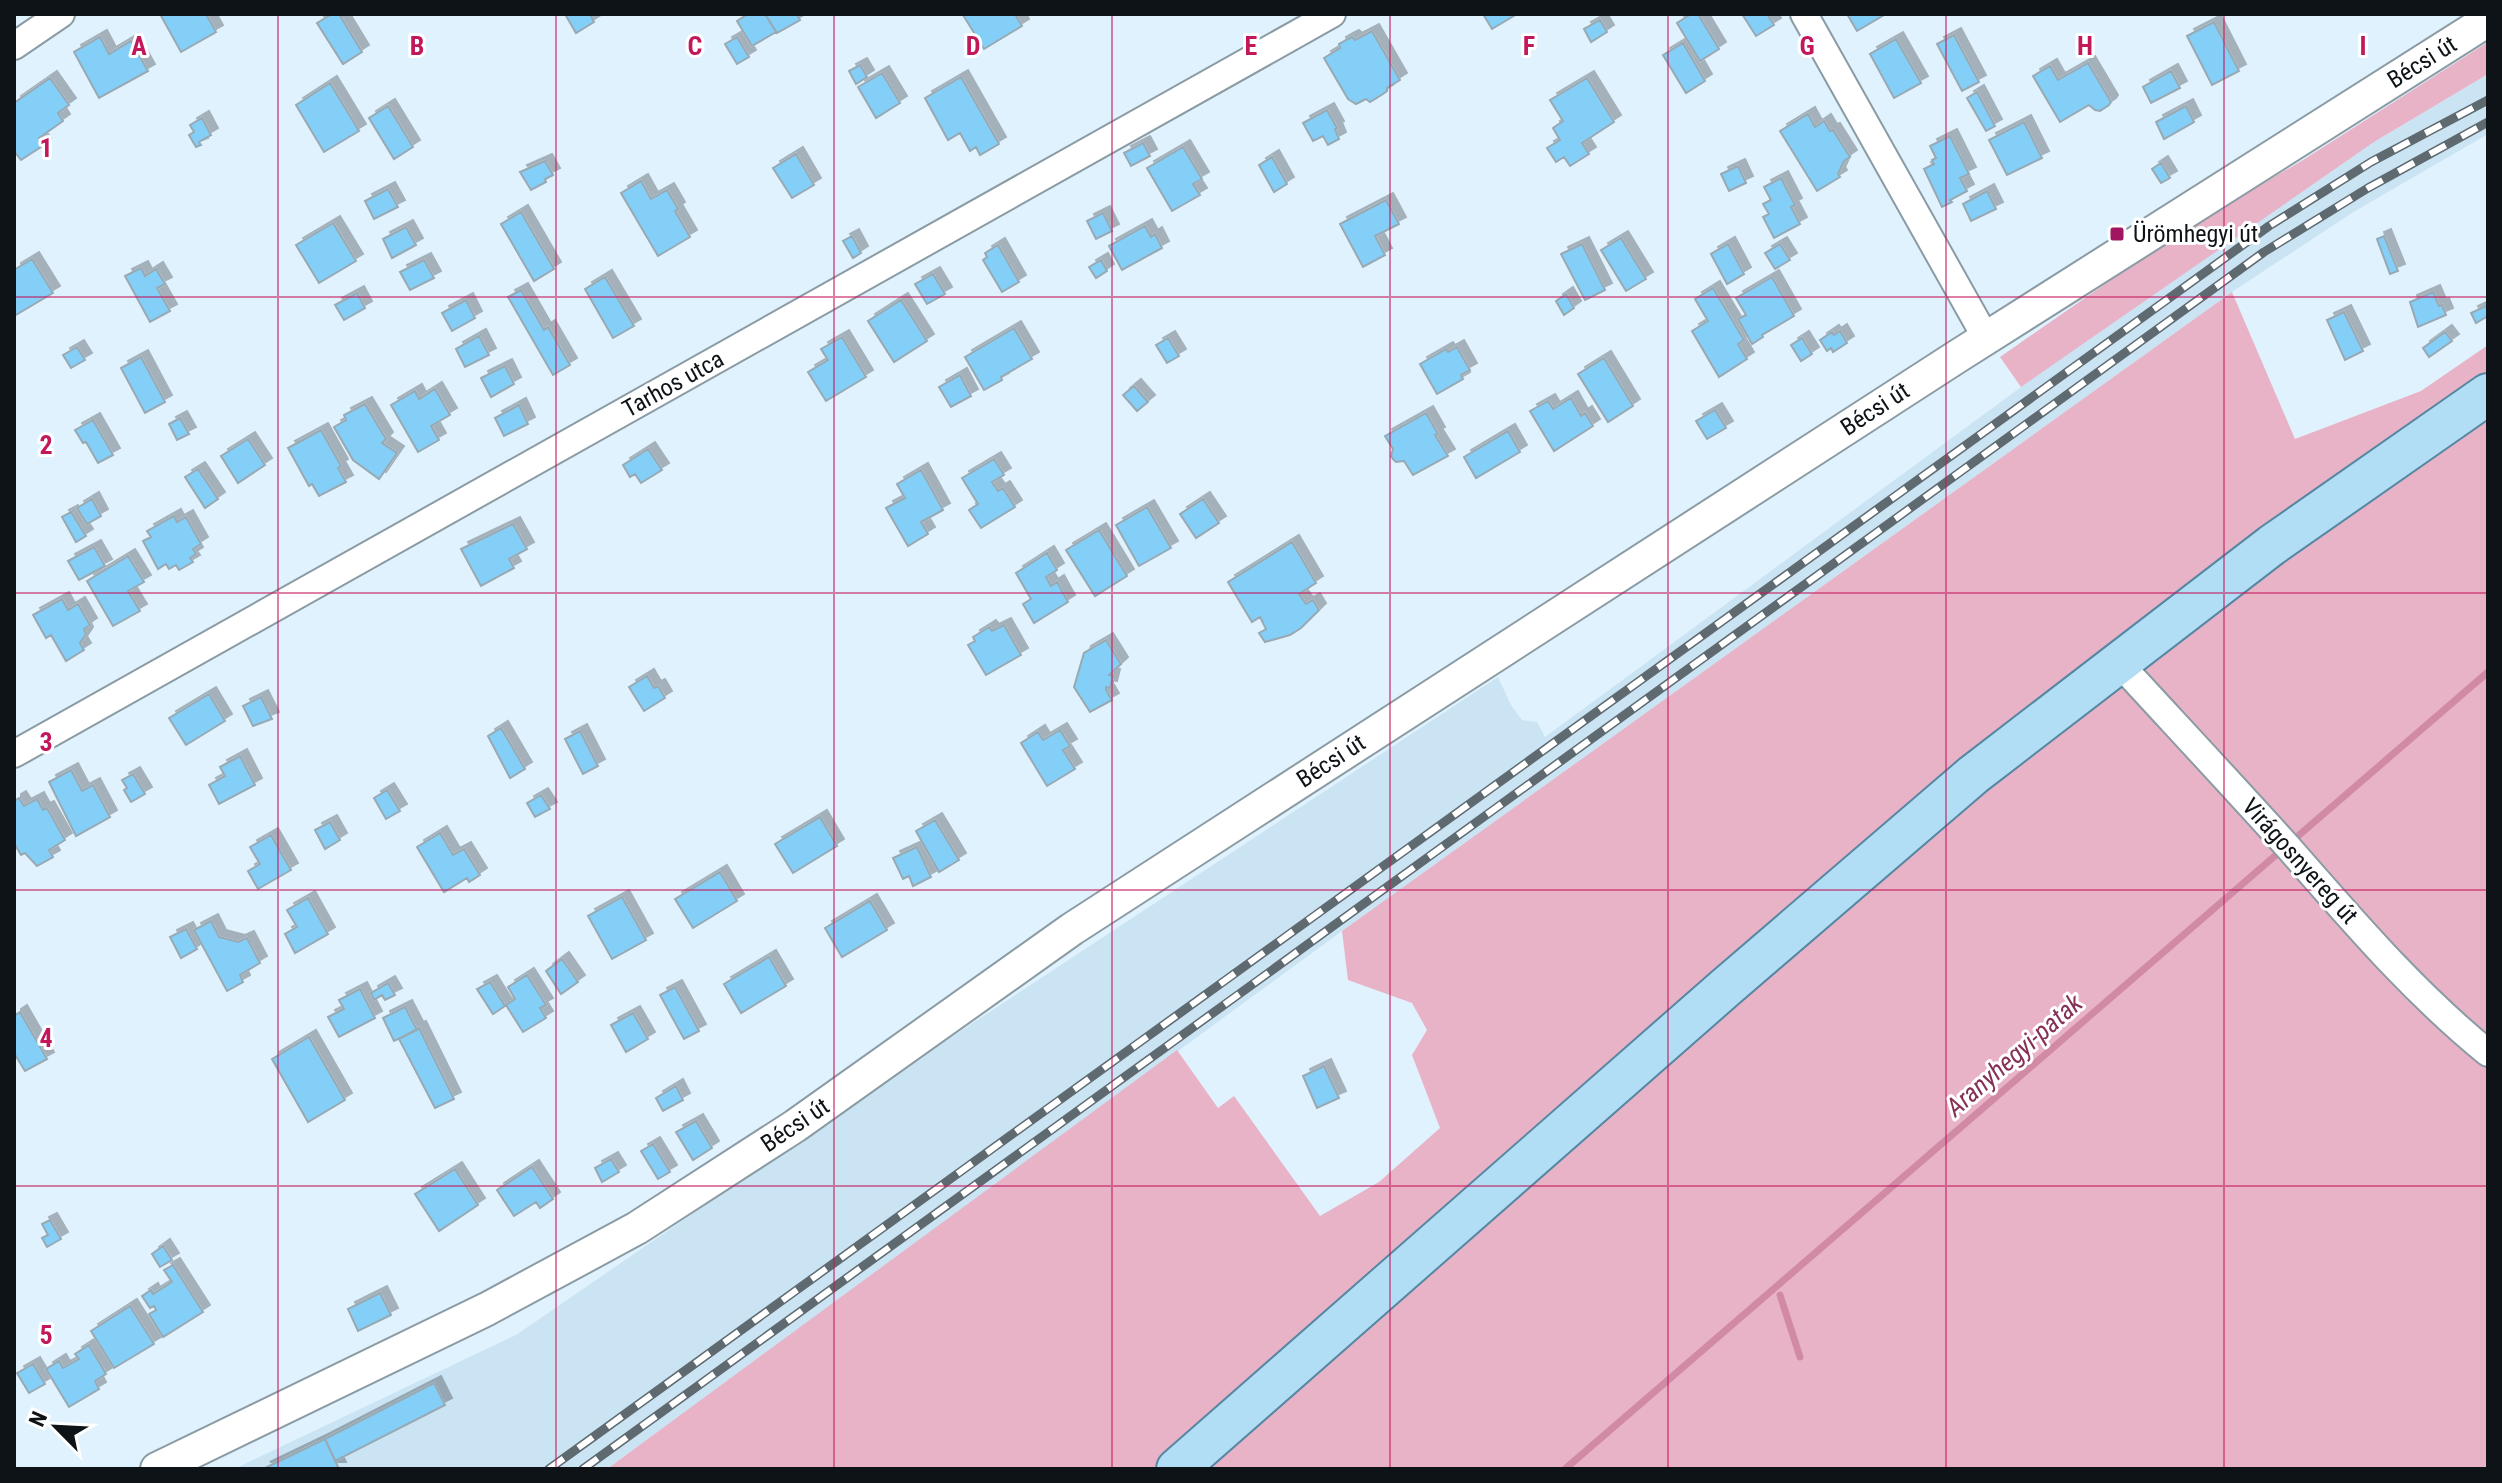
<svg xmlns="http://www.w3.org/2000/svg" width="2502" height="1483" font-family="'Roboto Condensed',sans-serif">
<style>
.built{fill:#cbe4f3}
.green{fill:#e9b3c7}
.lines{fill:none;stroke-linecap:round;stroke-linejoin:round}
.stream{stroke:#d18aa6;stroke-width:7}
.building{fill:#84cff8;stroke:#98a9b3;stroke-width:2;filter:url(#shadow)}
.minor-casing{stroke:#8a9ba4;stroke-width:30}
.tertiary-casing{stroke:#8a9ba4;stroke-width:36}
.primary-casing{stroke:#5687a2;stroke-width:44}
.minor{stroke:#fff;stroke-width:26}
.tertiary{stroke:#fff;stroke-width:32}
.primary{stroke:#b1ddf5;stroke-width:40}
.rail-casing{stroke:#5f6a70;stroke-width:9}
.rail{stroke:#fff;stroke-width:6;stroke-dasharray:18;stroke-linecap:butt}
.grid{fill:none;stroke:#c2185b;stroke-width:2;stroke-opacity:0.55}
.poi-dot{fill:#a01661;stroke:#fff;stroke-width:3}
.labels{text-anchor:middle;stroke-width:6;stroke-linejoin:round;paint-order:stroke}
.street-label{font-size:24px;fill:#0d1316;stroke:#fff}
.poi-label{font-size:24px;fill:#0d1316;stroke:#fff;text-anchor:start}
.water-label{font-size:26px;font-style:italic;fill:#853057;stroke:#fff}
.grid-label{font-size:26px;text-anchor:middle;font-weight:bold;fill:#c2185b;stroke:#fff;stroke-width:6;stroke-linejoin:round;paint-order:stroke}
</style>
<defs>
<filter id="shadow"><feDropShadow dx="7" dy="-7" stdDeviation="0" flood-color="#0004"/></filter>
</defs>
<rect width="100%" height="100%" fill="#e0f2fd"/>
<path class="built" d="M2488,74V134L2355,211L2232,292L1342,931L607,1469H234L516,1335L906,1067L1498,677L1511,705L1522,720L1537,722L1545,737L2059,359L2374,142Z"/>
<path class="green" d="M2488,42V74L2374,142L2021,387L2000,357L2177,234L2303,160Z
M2232,292L2295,439L2421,391L2488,345V1469H607L1177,1050L1218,1108L1234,1096L1320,1216L1379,1182L1440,1128L1412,1055L1427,1030L1412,1003L1348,980L1342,931Z"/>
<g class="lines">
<path class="stream" d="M1780,1295L1800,1357
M1565,1469L2488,672"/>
</g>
<path class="building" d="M160,14H206L216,32L181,52Z
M332,14H339L362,52L343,64L317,23Z
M565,14H590L594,22L576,33Z
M748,14H765L776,32L752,46L737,21Z
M765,14H797L800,20L777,33Z
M965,14H1015L1022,26L984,49L963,15Z
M1483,14H1517L1492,29Z
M1691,14H1698L1719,49L1700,61L1677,23Z
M1742,14H1767L1774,25L1756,36Z
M1847,14H1883L1884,15L1857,31Z
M1600,20L1607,32L1591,42L1584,29Z
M2214,22L2239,71L2212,85L2187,36Z
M1372,31L1400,80L1387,88V91L1383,94L1370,102L1366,99L1356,104L1348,99L1324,58L1340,48L1339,44L1348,39L1352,37L1355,40Z
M1954,35L1979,82L1962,91L1937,44Z
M100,37L109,54L131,41L148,71L99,98L74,52Z
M737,37L749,57L737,64L725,44Z
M1896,39L1921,83L1894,98L1870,54Z
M1683,43L1705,81L1686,93L1663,55Z
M2088,63L2111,102L2109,105L2100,111L2095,110L2089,105L2060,122L2033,76L2050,66L2058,80Z
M860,65L867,77L856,84L849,71Z
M2171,71L2180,88L2151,103L2143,87Z
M882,73L900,103L876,118L858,87Z
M961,77L999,144L980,155L976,147L970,151L960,133L948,140L925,98Z
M50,78L69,105L58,113L63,121L39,138L44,145L21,160L14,151V103Z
M1587,78L1614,122L1582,143L1589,154L1570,166L1564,157L1556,162L1547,148L1560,140L1553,128L1563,121L1550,100Z
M330,83L359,131L324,152L296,105Z
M1977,92L1995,126L1986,131L1967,98Z
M388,106L413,147L394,159L369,118Z
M2186,106L2194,122L2164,139L2156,122Z
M1327,110L1337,128L1335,129L1339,139L1328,145L1323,136L1313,141L1303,123Z
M1808,114L1815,127L1824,121L1830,131L1833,130L1850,157L1844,161L1838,174L1840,177L1817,191L1780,131Z
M202,118L211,135L199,142L201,145L196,147L189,135L194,132L190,125Z
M2024,122L2042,158L2007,175L1989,140Z
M1950,136L1969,174L1960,178L1967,191L1950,200L1952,202L1942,207L1924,169L1934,164L1932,160L1936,158L1930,146Z
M1143,143L1150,156L1131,166L1124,153Z
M1183,147L1202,179L1193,184L1200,195L1172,211L1147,168Z
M796,154L814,185L792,198L773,168Z
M1272,157L1287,184L1274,192L1259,165Z
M545,161L553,175L545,179L546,182L531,190L520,172Z
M2161,163L2170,178L2161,183L2152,169Z
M1738,166L1746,183L1729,191L1721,174Z
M1781,178L1795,205L1791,207L1800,224L1774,238L1763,217L1769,214L1763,204L1771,200L1764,187Z
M641,181L651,199L667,190L678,209L675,211L690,237L658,256L621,193Z
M388,189L398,207L374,219L365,201Z
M1987,191L1996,209L1971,221L1963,204Z
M1386,200L1399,224L1375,236L1385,255L1363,267L1340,224Z
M521,212L554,269L534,281L501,224Z
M1103,213L1112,231L1096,239L1087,221Z
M333,223L356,261L319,283L296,245Z
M1145,226L1151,237L1155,234L1162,248L1122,270L1109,246Z
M406,227L416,245L392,258L383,239Z
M852,236L861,253L853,258L843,241Z
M2384,236L2398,271L2390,274L2377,239Z
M1621,238L1646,279L1626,291L1601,250Z
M1582,244L1605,290L1585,300L1561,254Z
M1728,244L1744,274L1727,284L1711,254Z
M1780,244L1790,260L1775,269L1765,253Z
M998,245L1019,282L1002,292L983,260L987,257L985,253Z
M32,259L53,293L14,316V270Z
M424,260L434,278L410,290L400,272Z
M1101,260L1107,271L1096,278L1089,267Z
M141,268L145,276L156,269L165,284L157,288L170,311L150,322L125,276Z
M933,274L945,294L927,304L915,284Z
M605,277L634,326L613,338L585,289Z
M1772,277L1794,316L1762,335L1763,337L1752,344L1738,319L1746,315L1736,298Z
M1713,288L1744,340L1738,344L1747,359L1719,377L1692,331L1708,321L1695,299Z
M521,290L544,330L548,327L570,365L553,375L508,297Z
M2433,292L2439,306L2442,305L2446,315L2418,327L2410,302Z
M357,293L365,308L344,320L335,305Z
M1566,294L1574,308L1564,315L1556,301Z
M466,300L475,318L452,331L442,313Z
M901,300L927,341L894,362L868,321Z
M2488,305V316L2476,323L2471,313Z
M2344,312L2363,351L2345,360L2327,320Z
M1014,328L1032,359L1001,377L1002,380L984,390L965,357Z
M1840,331L1847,343L1833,352L1831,348L1827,351L1820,340L1832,332L1834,335Z
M2445,332L2452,341L2429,357L2423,348Z
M479,336L489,355L465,367L456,349Z
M842,337L866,377L826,401L808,372L828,360L821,349Z
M1168,338L1179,356L1167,363L1156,345Z
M1802,338L1812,354L1801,361L1791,345Z
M77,347L85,360L71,368L63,355Z
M1457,347L1470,370L1461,375L1463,379L1437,394L1420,364L1446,349L1448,352Z
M141,357L165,402L145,413L121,368Z
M1604,358L1633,406L1608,422L1578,374Z
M505,366L514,384L491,397L481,378Z
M960,375L971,396L951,407L939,387Z
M1134,386L1148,402L1137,411L1123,395Z
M435,389L450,415L431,426L439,440L418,452L391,405L415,391L419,399Z
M1571,398L1581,416L1585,413L1593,426L1554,451L1530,411L1548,401L1553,409Z
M365,404L386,439L382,443L397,453L379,479L353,460L334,427L346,420L344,415Z
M519,405L528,424L504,436L495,418Z
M1715,410L1726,428L1707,439L1696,421Z
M1426,413L1438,434L1435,435L1448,456L1413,475L1404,461L1396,462L1393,459L1391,456L1393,449L1385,436Z
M180,418L189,434L177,440L169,424Z
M93,420L113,455L98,463L86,442L83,443L75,430Z
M321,430L341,466L338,468L346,482L319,496L312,484L309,486L288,448Z
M1508,431L1520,452L1476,478L1464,457Z
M248,439L265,465L238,483L221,456Z
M648,449L662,470L641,483L635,474L630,477L623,465Z
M994,459L1004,475L992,482L998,491L1003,488L1015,507L981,528L969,510L978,504L962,478Z
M198,469L218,499L205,508L185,477Z
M921,470L943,510L921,522L928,534L908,546L886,508L905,498L897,484Z
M92,499L101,516L87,524L77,508Z
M1203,499L1219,523L1196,538L1180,514Z
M1147,507L1171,548L1139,566L1116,525Z
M71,512L86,536L76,542L62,517Z
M174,516L177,522L186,517L201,544L193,549L196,554L190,558L193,562L179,570L176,565L169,569L166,564L158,569L143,541L151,537L147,531Z
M513,524L527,549L509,559L514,568L481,586L461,549Z
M1099,530L1127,576L1095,596L1066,550Z
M1292,542L1316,583L1299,594L1306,604L1313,600L1319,610L1301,628L1290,635L1265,642L1259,633L1266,629L1260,617L1252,622L1228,582Z
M94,547L105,566L79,580L68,561Z
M1047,553L1057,570L1046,577L1051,586L1057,582L1068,602L1034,623L1023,604L1031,599L1016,573Z
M128,556L144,582L128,591L140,611L113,626L87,581Z
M62,599L68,610L78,604L90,625L84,629L86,634L80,643L84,650L66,661L51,635L46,638L33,615Z
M1004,625L1021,655L986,675L968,645L975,641L973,637L989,627L992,631Z
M1106,640L1121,664L1109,675L1113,676L1110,688L1106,687V690L1112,700L1090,712L1074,687L1084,653Z
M647,676L654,688L658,686L665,698L644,711L629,687Z
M209,694L225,721L186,745L169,718Z
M261,697L272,719L253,726L243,706Z
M501,728L525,769L510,778L488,736Z
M1060,730L1070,746L1063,750L1075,769L1047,786L1021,743L1038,732L1043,740Z
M580,731L598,766L583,774L565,739Z
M240,756L255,785L219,804L209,785L225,776L220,767Z
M71,770L82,791L93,785L110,817L76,836L49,782Z
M133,774L145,794L131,802L124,790L127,788L122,780Z
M387,790L400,811L386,819L374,798Z
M541,795L550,809L535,817L527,803Z
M19,798L24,806L37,799L43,810L47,808L65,840L49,850L53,857L37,866L25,853L21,855L14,843V801Z
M820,817L837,846L793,873L775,844Z
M935,820L959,860L939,872L916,831Z
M330,822L340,840L325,849L315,830Z
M440,833L453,855L464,849L480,875L469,882L467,878L444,892L417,847Z
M271,835L291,870L258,889L248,871L260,864L250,847Z
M917,847L931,877L913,886L909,876L903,879L893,858Z
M720,872L737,901L693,928L675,899Z
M622,897L646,940L612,959L588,916Z
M308,898L328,934L295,953L285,934L297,927L287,910Z
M870,901L887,930L842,957L825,928Z
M211,921L219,937L238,942L247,938L260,963L240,975L243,982L227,991L194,930Z
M186,929L197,949L181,958L170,937Z
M769,957L786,986L741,1013L724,984Z
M562,959L578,982L561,994L546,971Z
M527,975L546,1005L540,1008L546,1018L523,1032L506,1005L515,999L508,987Z
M490,982L505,1006L493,1014L477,989Z
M388,983L395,995L385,1000L382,995L374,1000L371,993Z
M675,987L699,1031L684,1039L660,995Z
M360,989L375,1018L339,1037L328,1017L344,1009L339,1000Z
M405,1007L417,1030L394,1041L383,1018Z
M20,1012L47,1059L25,1071L14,1053V1016Z
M633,1013L648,1039L626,1052L611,1025Z
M419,1028L454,1099L435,1108L399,1039Z
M309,1037L345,1100L308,1122L272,1059Z
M1324,1066L1339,1098L1317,1108L1303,1076Z
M676,1086L683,1100L663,1111L656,1098Z
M696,1121L712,1148L693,1160L676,1132Z
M653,1144L670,1172L658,1179L641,1151Z
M611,1159L619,1172L602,1182L595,1168Z
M532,1167L553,1199L540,1208L536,1202L514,1216L497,1190Z
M455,1169L478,1205L439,1231L415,1194Z
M50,1220L61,1239L47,1247L42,1238L48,1235L42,1224Z
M163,1246L172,1260L160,1267L152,1254Z
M173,1265L203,1312L163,1337L149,1314L156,1310L154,1306L150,1308L142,1296L151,1290L153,1294L172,1282L164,1270Z
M380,1293L391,1315L358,1331L348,1309Z
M130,1306L154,1344L114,1368L91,1331Z
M89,1345L106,1374L95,1381L99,1389L69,1407L46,1369L59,1361L63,1368L79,1359L75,1354Z
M33,1364L45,1384L29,1393L17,1373Z
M434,1383L445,1405L335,1461L325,1439Z
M325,1439L339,1469H263Z"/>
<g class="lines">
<defs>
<path id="minor" d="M1804,14L1986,338
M14,46L61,14
M2118,662C2175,724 2232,785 2288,847C2353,921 2412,991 2488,1053
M14,754L1332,14"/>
<path id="tertiary" d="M157,1469L487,1309L637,1228L795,1126L1072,929L1958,356L2488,20"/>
<path id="primary" d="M1177,1469L1725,988L1973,775L2272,545L2488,394"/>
</defs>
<use href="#minor" class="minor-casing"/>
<use href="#tertiary" class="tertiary-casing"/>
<use href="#primary" class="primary-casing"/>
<use href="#minor" class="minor"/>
<use href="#tertiary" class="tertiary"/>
<use href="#primary" class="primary"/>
<defs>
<path id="rail" d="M549,1469L2269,226L2371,162L2488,100
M583,1469L2264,252L2368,188L2488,122"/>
</defs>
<use href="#rail" class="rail-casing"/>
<use href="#rail" class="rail"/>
</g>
<path class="grid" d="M278,14V1469M556,14V1469M834,14V1469M1112,14V1469M1390,14V1469M1668,14V1469M1946,14V1469M2224,14V1469M14,297H2488M14,593H2488M14,890H2488M14,1186H2488"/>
<rect class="poi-dot" x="2109" y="226" width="16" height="16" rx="4"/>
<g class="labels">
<g class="street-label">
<text transform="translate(2422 62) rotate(-32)" y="8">Bécsi út</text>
<text transform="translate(673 384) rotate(-29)" y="8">Tarhos utca</text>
<text transform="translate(1875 409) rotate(-33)" y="8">Bécsi út</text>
<text transform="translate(1331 761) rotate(-33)" y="8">Bécsi út</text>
<text transform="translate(2300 861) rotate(48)" y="8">Virágosnyereg út</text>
<text transform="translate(795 1125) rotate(-34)" y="8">Bécsi út</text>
</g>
<g class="poi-label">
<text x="2133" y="242">Ürömhegyi út</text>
</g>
<g class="water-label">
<text transform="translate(2014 1055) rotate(-41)" y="9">Aranyhegyi-patak</text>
</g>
</g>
<g class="grid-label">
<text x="139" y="55">A</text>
<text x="417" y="55">B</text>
<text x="695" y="55">C</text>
<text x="973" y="55">D</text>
<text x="1251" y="55">E</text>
<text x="1529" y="55">F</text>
<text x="1807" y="55">G</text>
<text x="2085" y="55">H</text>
<text x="2363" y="55">I</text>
<text x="46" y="157">1</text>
<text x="46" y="454">2</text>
<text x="46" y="751">3</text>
<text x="46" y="1047">4</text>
<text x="46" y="1344">5</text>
</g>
<rect width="2502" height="1483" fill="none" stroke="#0d1316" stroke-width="32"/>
<g transform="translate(56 1427) rotate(294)" stroke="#ffffff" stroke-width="6" paint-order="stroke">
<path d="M0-6L14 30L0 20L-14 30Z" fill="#0d1316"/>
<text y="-12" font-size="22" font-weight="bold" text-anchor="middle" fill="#0d1316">N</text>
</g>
</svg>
